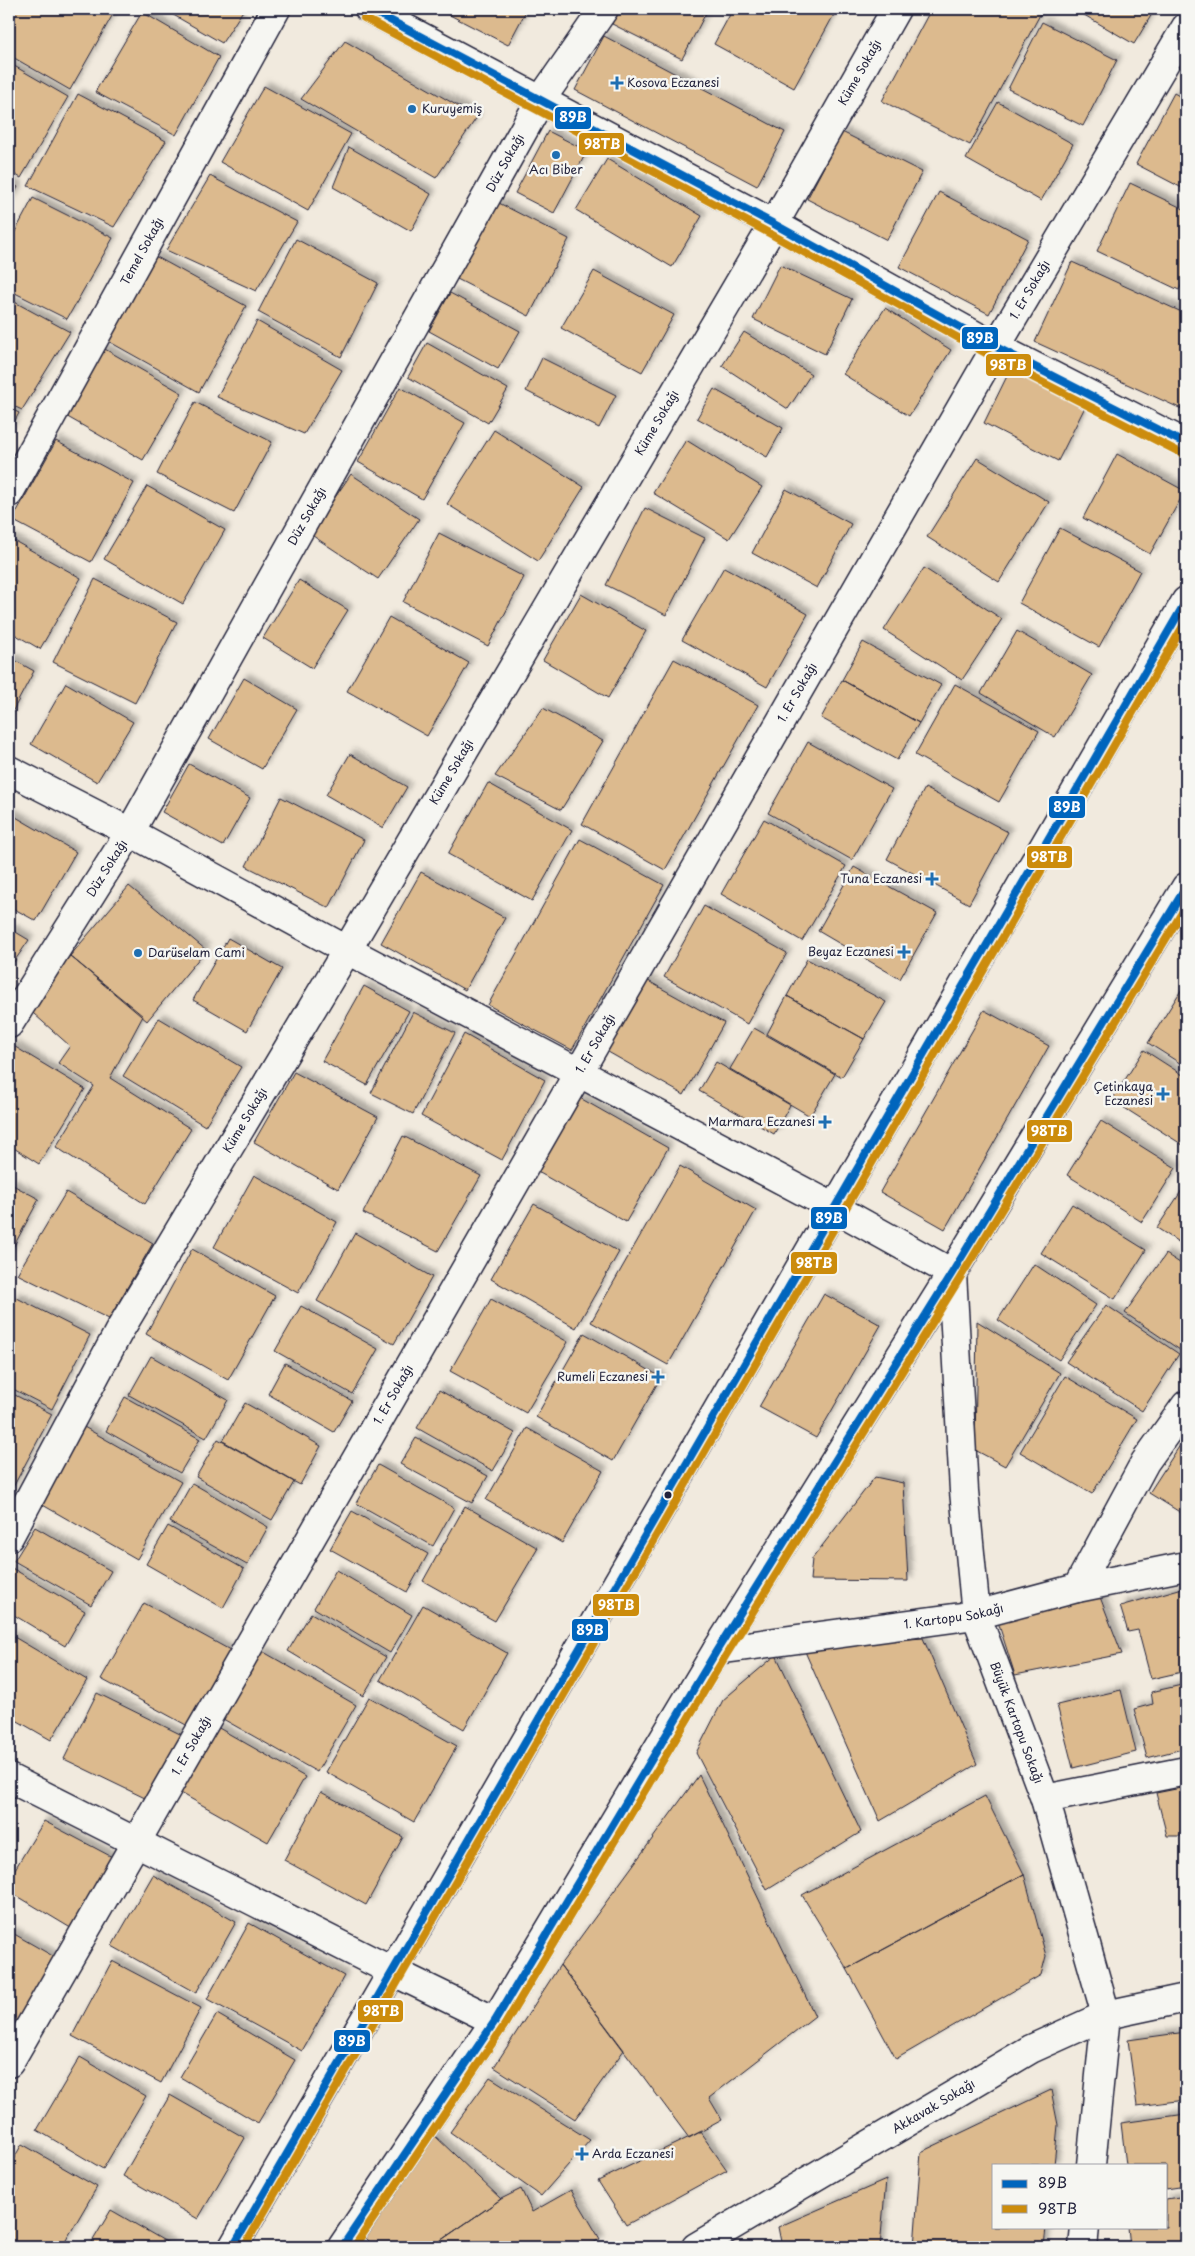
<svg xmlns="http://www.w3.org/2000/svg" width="1195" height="2256" font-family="'Playpen Sans',sans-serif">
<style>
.building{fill:#dcba8e;stroke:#22223b;filter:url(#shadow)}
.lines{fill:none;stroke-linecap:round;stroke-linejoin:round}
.street-casing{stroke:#22223b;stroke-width:31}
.secondary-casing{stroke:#22223b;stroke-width:31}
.street{stroke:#f6f6f2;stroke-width:28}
.secondary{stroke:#f6f6f2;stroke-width:28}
.bus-1-casing{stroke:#f6f6f2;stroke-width:11}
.bus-2-casing{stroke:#f6f6f2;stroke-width:11}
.bus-1{stroke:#0065bd;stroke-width:8}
.bus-2{stroke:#cc8c0c;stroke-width:8}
.poi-dot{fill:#1f6fb2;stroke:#f6f6f2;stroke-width:2}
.bus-dot{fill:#22223b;stroke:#f6f6f2;stroke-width:2}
.labels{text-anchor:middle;stroke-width:5;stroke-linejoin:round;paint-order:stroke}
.street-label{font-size:12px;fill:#22223b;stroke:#f6f6f2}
.poi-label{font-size:12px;fill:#22223b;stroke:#f6f6f2;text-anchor:end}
.line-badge{stroke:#f6f6f2;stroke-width:2}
.badge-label{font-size:14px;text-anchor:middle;font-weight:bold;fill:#fff}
</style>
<defs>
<filter id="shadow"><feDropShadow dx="4.5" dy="-4.5" stdDeviation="2.5" flood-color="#0004"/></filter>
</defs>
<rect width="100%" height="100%" fill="#f1eade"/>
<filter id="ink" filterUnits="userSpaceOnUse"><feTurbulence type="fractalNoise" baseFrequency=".02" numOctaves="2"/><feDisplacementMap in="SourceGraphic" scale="10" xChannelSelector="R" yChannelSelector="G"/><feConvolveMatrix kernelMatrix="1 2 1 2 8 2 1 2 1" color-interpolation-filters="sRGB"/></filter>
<g filter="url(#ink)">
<path class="building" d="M9,9H116L70,90L9,55Z
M163,9H244L222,43Z
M444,9H527L508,45L442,11Z
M619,9H708L682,59L612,24Z
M733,9H837L794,88L714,44Z
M931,9H1043L970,145L882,101Z
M1081,9H1155L1134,44L1079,12Z
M142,12L219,57L176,135L95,92Z
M1042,22L1117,60L1083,126L1008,89Z
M604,36L785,132L757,186L575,90Z
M345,41L477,117L436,178L301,99Z
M9,63L68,97L21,178L9,171Z
M264,86L351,134L308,211L220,162Z
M1174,93L1186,100V190L1136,164Z
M78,94L166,141L114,227L28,186Z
M998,102L1073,144L1041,201L966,159Z
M548,131L587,151L554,213L515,193Z
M842,132L922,172L887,240L807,199Z
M349,147L431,194L411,231L333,187Z
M607,159L702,216L672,267L576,210Z
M210,176L297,222L256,291L166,250Z
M9,182L18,187L9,204Z
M1130,183L1186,210V276L1179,290L1097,251Z
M939,192L1028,239L989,314L899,267Z
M33,198L113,238L67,319L9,290V243Z
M497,202L569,239L529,316L457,279Z
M296,239L378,283L341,357L258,312Z
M155,256L246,306L199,392L108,341Z
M1072,262L1186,314V411L1035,342Z
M780,265L852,299L825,354L753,319Z
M594,271L674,315L642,372L561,328Z
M450,293L520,331L498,369L429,331Z
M9,299L70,332L22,410L9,404Z
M885,308L951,350L909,416L843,374Z
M257,321L342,370L304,434L217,397Z
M744,332L811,374L788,409L722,366Z
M427,343L508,389L488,423L408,377Z
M103,348L182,393L143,460L64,415Z
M542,358L616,395L599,428L526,391Z
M1011,368L1086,405L1058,461L984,423Z
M400,387L465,423L422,499L358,462Z
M714,389L783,428L767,457L697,418Z
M195,402L272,442L234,513L157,474Z
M9,408L19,413L9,432Z
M494,430L584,487L538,561L447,504Z
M686,440L762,487L729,539L653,493Z
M56,441L134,483L91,562L12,520Z
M1117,454L1185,491L1150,554L1083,518Z
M977,458L1049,502L999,582L927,537Z
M351,474L419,519L378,579L310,534Z
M147,486L225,530L183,604L104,559Z
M786,489L851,524L817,588L752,553Z
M645,508L705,538L666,615L606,585Z
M1060,528L1140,571L1099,647L1019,603Z
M439,533L524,577L488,646L403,602Z
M9,538L81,578L40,649L9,631Z
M724,567L808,614L767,687L682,640Z
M924,568L1002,619L962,680L884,630Z
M95,579L177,622L135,703L53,662Z
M299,580L348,610L312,668L263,638Z
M581,594L646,631L608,698L543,660Z
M389,617L469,663L427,736L347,691Z
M1017,631L1092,675L1055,737L981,693Z
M863,642L941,685L919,723L842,680Z
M9,657L34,671L9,718Z
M674,659L758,705L665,870L582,824Z
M244,678L297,709L262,769L209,739Z
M842,680L919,723L897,760L821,718Z
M66,683L133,722L97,782L31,744Z
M955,684L1039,731L999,802L915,755Z
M543,708L603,741L561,810L495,776Z
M808,742L892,789L852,860L768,813Z
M350,754L407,787L383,828L326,795Z
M189,764L250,798L223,846L162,812Z
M488,783L572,830L532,901L448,854Z
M925,788L1008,832L969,904L887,859Z
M281,797L364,840L329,908L246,866Z
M9,813L76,852L36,921L9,906Z
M764,819L846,866L802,941L721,894Z
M580,839L664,885L572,1050L488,1005Z
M854,867L937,913L900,979L818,931Z
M421,872L505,918L465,990L381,943Z
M129,886L206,950L147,1021L70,956Z
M704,906L787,953L747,1024L664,977Z
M9,928L29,940L9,969Z
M228,938L282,969L247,1031L193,1000Z
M70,956L143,1016L110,1078L191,1129L145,1204L56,1147L94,1086L58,1063L70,1046L25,1006Z
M807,959L886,1002L864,1039L787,996Z
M641,977L724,1023L684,1095L601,1048Z
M1185,984H1186V1067L1148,1043Z
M364,986L409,1011L367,1085L322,1061Z
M787,996L864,1039L842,1077L767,1034Z
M984,1010L1049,1046L945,1229L880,1192Z
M413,1012L455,1033L413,1114L371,1093Z
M159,1018L241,1067L205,1126L123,1076Z
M754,1028L835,1074L810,1116L730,1069Z
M464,1034L545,1080L502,1160L421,1116Z
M12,1045L85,1089L39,1164L9,1145V1050Z
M1144,1050L1186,1077V1147L1112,1100Z
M716,1062L790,1105L774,1134L699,1091Z
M294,1072L378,1117L338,1189L254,1142Z
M580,1098L668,1148L626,1222L538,1172Z
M1101,1121L1176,1168L1142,1222L1067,1175Z
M403,1136L481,1176L438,1251L363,1213Z
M680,1166L756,1210L668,1365L591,1322Z
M254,1175L337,1222L298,1293L214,1247Z
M9,1183L39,1199L9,1255Z
M1186,1184V1247L1157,1228Z
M66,1192L153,1243L109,1319L17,1274Z
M534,1204L619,1252L576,1328L491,1279Z
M1072,1204L1146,1250L1115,1299L1041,1253Z
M355,1233L432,1277L394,1344L317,1301Z
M192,1249L275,1296L228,1380L146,1334Z
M1166,1254L1186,1267V1354L1125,1313Z
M1034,1264L1096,1305L1059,1360L998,1320Z
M824,1294L881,1325L816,1438L759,1407Z
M15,1297L90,1335L52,1409L9,1387V1309Z
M491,1299L568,1342L526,1413L450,1371Z
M1106,1305L1179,1354L1142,1411L1066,1362Z
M301,1306L378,1349L352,1394L275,1351Z
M977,1321L1060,1373L1005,1466L975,1450Z
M584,1333L661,1377L613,1461L536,1417Z
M151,1356L228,1400L206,1438L129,1395Z
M285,1363L352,1401L334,1432L268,1394Z
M1065,1376L1137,1419L1092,1494L1020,1452Z
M439,1390L515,1433L493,1471L417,1428Z
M9,1392L52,1414L11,1491L9,1490Z
M125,1397L200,1439L180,1473L106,1431Z
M245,1403L321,1446L300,1485L223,1441Z
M84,1427L181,1482L137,1559L41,1504Z
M527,1428L603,1471L562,1543L486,1500Z
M1186,1436V1516L1149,1493Z
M416,1438L488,1476L472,1503L400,1464Z
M218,1439L294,1482L272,1520L196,1477Z
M378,1465L454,1508L433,1546L356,1503Z
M875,1477L903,1483L908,1581L810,1580L812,1559Z
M192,1483L268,1527L247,1565L170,1522Z
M465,1506L538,1548L495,1621L423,1581Z
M352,1511L428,1554L407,1592L330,1549Z
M168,1526L244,1569L223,1608L146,1564Z
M35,1527L111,1571L91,1605L14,1561Z
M10,1567L85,1611L65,1646L9,1612Z
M336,1570L412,1615L390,1653L314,1608Z
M1186,1587V1671L1151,1679L1138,1630L1128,1632L1120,1606Z
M1100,1597L1122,1654L1015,1675L998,1622Z
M144,1603L230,1650L188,1726L101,1679Z
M423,1605L507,1653L464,1729L380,1680Z
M311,1613L386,1657L363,1696L288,1651Z
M9,1634L87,1680L51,1740L9,1716Z
M923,1638L977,1764L880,1821L803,1647Z
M262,1651L356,1705L317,1772L223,1719Z
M776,1655L861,1832L767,1890L696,1753L723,1700Z
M1186,1684V1748L1147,1758L1134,1709L1153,1704L1151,1692Z
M1121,1690L1136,1752L1073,1768L1057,1705Z
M97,1693L182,1735L149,1800L64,1759Z
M369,1697L457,1746L414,1822L326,1772Z
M217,1727L305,1777L268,1842L179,1792Z
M699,1775L815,2016L709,2098L722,2120L689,2138L560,1965Z
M1186,1787V1836H1167L1156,1793Z
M321,1792L403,1837L366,1905L284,1860Z
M985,1796L1024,1874L847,1969L802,1895Z
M44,1821L114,1858L74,1930L9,1891V1879Z
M1024,1874L1046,1956L1041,1975L896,2059L847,1969Z
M153,1875L236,1922L196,1993L112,1946Z
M249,1923L344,1976L302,2051L207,1999Z
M9,1931L58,1959L20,2023L9,2016Z
M112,1961L201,2008L161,2083L72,2036Z
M560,1965L624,2050L575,2119L494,2067Z
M217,2014L295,2060L258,2123L180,2077Z
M1186,2032V2100L1137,2106L1128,2040Z
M80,2057L146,2096L103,2169L37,2130Z
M490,2077L590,2140L541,2196L450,2132Z
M1051,2090L1058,2125L1054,2165H994V2227H1046L1044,2247H914L921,2152Z
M170,2095L245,2138L198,2219L123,2176Z
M1186,2114V2186L1166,2189V2165H1126L1121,2123Z
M700,2132L727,2170L626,2225L598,2181Z
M433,2134L501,2199L431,2247H375L366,2238Z
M22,2144L97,2187L62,2247H22L9,2239V2167Z
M886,2180L880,2247H782L778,2227Z
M521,2189L532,2212L571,2190L600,2239L586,2247H431L501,2199Z
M1186,2196V2247H1130L1128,2227H1166V2199Z
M111,2210L175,2247H89Z"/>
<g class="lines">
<defs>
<g id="street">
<path id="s1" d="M9,493L276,9"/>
<path d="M9,770L130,832L347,950L835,1208"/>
<path id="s2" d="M9,1024L130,832L540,101L604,9"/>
<path id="s3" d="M952,1273L964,1491L976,1615L1045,1799L1106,2015L1091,2165"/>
<path id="s4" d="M9,1537L118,1333L347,950L774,224"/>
<path d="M1077,1588L1145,1462L1186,1405"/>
<path id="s5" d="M717,1650L976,1615L1077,1588L1186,1566"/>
<path d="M9,1778L392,1971"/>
<path d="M1045,1799L1186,1771"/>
<path id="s6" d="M9,2063L996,347L1186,27"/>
<path d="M1083,2247L1085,2227"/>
</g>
<g id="secondary">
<path d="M369,9L774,224L996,347L1186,444"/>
<path id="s7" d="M774,224L896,9"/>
<path d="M835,1208L952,1273"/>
<path d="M392,1971L495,2021"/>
<path d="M233,2247L1186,601"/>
<path d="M342,2247L495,2021L717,1650L952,1273L1186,887"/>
<path id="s8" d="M696,2247L1031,2049L1106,2015L1186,1998"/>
</g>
</defs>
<use href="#street" class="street-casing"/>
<use href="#secondary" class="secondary-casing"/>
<use href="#street" class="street"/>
<use href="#secondary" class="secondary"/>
<defs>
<path id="bus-1" d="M369,9L774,224L996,347L1186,444
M233,2247L1186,601
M342,2247L495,2021L717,1650L952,1273L1186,887"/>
<path id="bus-2" d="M364,18L769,233L991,356L1181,453
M244,2247L1186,621
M354,2247L504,2026L726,1655L960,1278L1186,906"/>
</defs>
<use href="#bus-1" class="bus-1-casing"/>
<use href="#bus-2" class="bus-2-casing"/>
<use href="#bus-1" class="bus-1"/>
<use href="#bus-2" class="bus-2"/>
</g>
</g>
<g class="poi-dot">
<path d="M614.5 75.5h5v5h5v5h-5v5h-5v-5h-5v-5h5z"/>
<circle cx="412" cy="109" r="5"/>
<circle cx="556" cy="155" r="5"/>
<path d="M929.5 871.5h5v5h5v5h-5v5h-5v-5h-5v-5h5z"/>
<path d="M901.5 944.5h5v5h5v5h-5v5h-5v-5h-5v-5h5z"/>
<circle cx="138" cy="953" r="5"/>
<path d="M1160.5 1086.5h5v5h5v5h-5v5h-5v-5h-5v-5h5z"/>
<path d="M822.5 1114.5h5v5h5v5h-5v5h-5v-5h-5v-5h5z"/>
<path d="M655.5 1369.5h5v5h5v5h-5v5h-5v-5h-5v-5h5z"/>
<path d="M579.5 2146.5h5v5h5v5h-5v5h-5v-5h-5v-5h5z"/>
</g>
<circle class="bus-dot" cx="668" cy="1495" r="4.5"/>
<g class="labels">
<g class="street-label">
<text dy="4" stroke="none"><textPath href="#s7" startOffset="174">Küme Sokağı</textPath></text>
<text dy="4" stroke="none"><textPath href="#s2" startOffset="994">Düz Sokağı</textPath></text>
<text dy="4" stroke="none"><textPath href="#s1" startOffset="276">Temel Sokağı</textPath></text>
<text dy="4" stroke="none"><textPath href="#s6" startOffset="2046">1. Er Sokağı</textPath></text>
<text dy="4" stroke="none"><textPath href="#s4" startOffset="1289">Küme Sokağı</textPath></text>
<text dy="4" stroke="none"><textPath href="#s2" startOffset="589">Düz Sokağı</textPath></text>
<text dy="4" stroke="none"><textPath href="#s6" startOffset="1581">1. Er Sokağı</textPath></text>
<text dy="4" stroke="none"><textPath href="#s4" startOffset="884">Küme Sokağı</textPath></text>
<text dy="4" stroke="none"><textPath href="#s2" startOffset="184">Düz Sokağı</textPath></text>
<text dy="4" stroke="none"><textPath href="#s6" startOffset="1176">1. Er Sokağı</textPath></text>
<text dy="4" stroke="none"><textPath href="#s4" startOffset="479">Küme Sokağı</textPath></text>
<text dy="4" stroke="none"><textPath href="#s6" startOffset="771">1. Er Sokağı</textPath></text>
<text dy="4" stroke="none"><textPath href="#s5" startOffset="239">1. Kartopu Sokağı</textPath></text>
<text dy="4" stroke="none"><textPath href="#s3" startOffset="458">Büyük Kartopu Sokağı</textPath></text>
<text dy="4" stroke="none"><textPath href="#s6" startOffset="366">1. Er Sokağı</textPath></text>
<text dy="4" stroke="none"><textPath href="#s8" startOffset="276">Akkavak Sokağı</textPath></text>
</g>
<g class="poi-label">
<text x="627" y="87" text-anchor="start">Kosova Eczanesi</text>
<text x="422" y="113" text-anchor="start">Kuruyemiş</text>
<text x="556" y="174" text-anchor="middle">Acı Biber</text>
<text x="922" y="883">Tuna Eczanesi</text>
<text x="894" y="956">Beyaz Eczanesi</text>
<text x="148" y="957" text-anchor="start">Darüselam Cami</text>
<text x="1153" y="1091">Çetinkaya<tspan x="1153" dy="14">Eczanesi</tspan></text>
<text x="815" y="1126">Marmara Eczanesi</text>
<text x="648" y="1381">Rumeli Eczanesi</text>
<text x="592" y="2158" text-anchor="start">Arda Eczanesi</text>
</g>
</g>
<g class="line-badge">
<rect x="554" y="106" width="38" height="24" rx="5" fill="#0065bd"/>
<rect x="578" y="132" width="47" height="24" rx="5" fill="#cc8c0c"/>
<rect x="961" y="326" width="38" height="24" rx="5" fill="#0065bd"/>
<rect x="985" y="353" width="47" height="24" rx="5" fill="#cc8c0c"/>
<rect x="1048" y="795" width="38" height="24" rx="5" fill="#0065bd"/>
<rect x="1026" y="845" width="47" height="24" rx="5" fill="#cc8c0c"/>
<rect x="1026" y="1119" width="47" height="24" rx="5" fill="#cc8c0c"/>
<rect x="810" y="1206" width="38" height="24" rx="5" fill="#0065bd"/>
<rect x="790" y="1251" width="48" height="24" rx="5" fill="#cc8c0c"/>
<rect x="592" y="1593" width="48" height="24" rx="5" fill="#cc8c0c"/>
<rect x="571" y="1618" width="38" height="24" rx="5" fill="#0065bd"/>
<rect x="357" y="1999" width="47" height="24" rx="5" fill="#cc8c0c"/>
<rect x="333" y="2029" width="38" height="24" rx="5" fill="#0065bd"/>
</g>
<g class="badge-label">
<text x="573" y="122">89B</text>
<text x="602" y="149">98TB</text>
<text x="980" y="343">89B</text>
<text x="1008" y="370">98TB</text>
<text x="1067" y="812">89B</text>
<text x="1049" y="862">98TB</text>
<text x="1049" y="1136">98TB</text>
<text x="829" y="1223">89B</text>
<text x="814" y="1268">98TB</text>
<text x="616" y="1610">98TB</text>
<text x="590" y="1635">89B</text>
<text x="381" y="2016">98TB</text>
<text x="352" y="2046">89B</text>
</g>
<rect width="1195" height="2256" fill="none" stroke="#f6f6f2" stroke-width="30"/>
<rect x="15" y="15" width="1165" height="2226" fill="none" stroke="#22223b" stroke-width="2" filter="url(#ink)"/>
<rect x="992" y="2164" width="175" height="65" fill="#f6f6f2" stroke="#a1a1a9"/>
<rect x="1002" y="2180" width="25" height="8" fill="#0065bd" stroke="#a1a1a9"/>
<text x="1038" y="2188" font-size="15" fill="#22223b">89B</text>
<rect x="1002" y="2205" width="25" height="8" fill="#cc8c0c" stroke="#a1a1a9"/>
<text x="1038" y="2214" font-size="15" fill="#22223b">98TB</text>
</svg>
